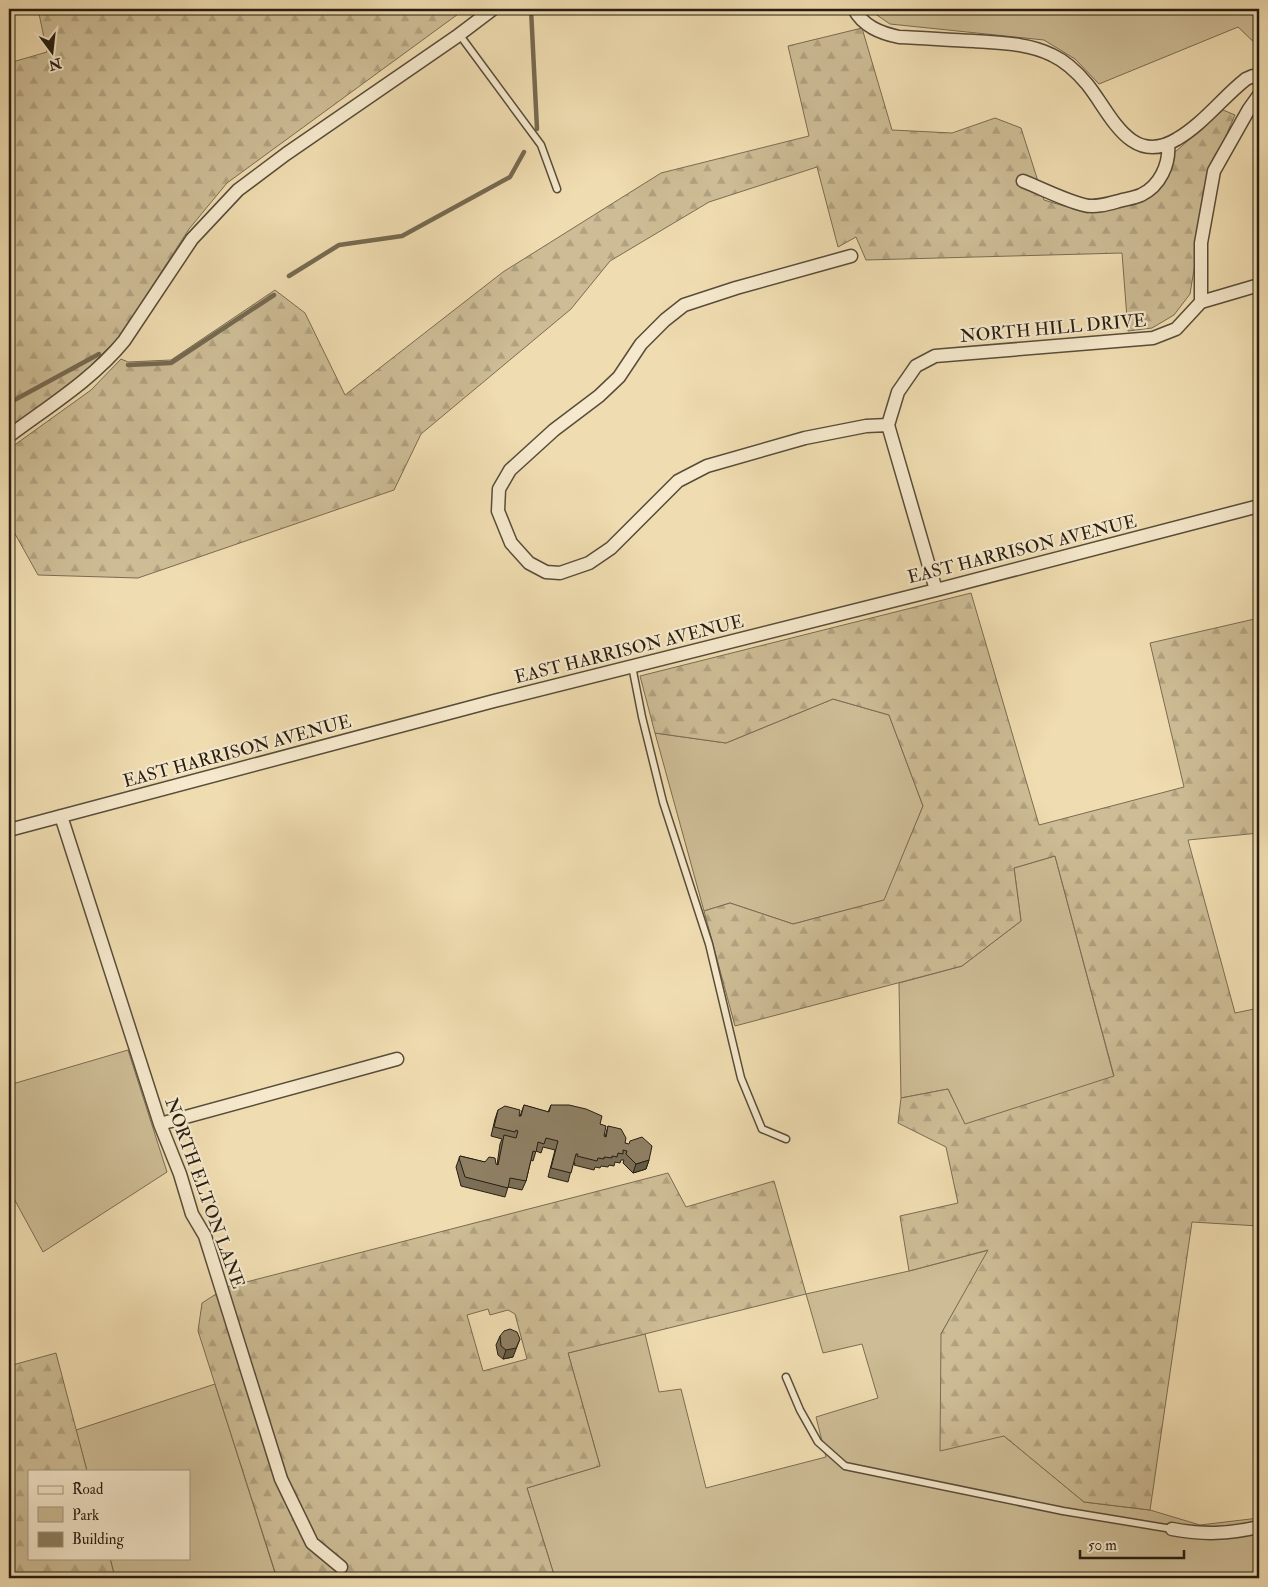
<svg xmlns="http://www.w3.org/2000/svg" width="1268" height="1587" font-family="'IM FELL Double Pica',serif">
<style>
.green{fill:#cdbc95;stroke:#7a6c53}
.forest{fill:url(#forest-firs);stroke:#7a6c53;fill-rule:evenodd}
.lines{fill:none;stroke-linecap:round;stroke-linejoin:round}
.stream{stroke:#766950;stroke-width:4.5}
.lane-casing{stroke:#584d39;stroke-width:9}
.street-casing{stroke:#584d39;stroke-width:15}
.lane{stroke:#f5e8cc;stroke-width:6}
.street{stroke:#f5e8cc;stroke-width:12}
.wall{fill:#7b6e56;stroke:#261d11}
.shaded-wall{fill:#645a46;stroke:#261d11}
.building{fill:#8f8064;stroke:#261d11}
.labels{text-anchor:middle;stroke-width:4.5;stroke-linejoin:round;paint-order:stroke}
.street-label{font-size:18px;fill:#261d11;stroke:#f5e8cc}
</style>
<defs>
<pattern id="forest-firs" width="22" height="20" patternUnits="userSpaceOnUse" patternTransform="scale(1.25)"><rect width="22" height="20" fill="#cdbc95"/><path d="M5 1l3.5 6h-7zM16 11l3.5 6h-7z" fill="#b0a17f"/></pattern>
</defs>
<rect width="100%" height="100%" fill="#efdcb0"/>
<filter id="stains"><feTurbulence type="fractalNoise" baseFrequency=".004" numOctaves="4"/><feColorMatrix values="0 0 0 0 .2 0 0 0 0 .09 0 0 0 0 .02 0 0 0 .5 -.17"/></filter>
<radialGradient id="worn" r=".72"><stop offset=".6" stop-color="#630" stop-opacity="0"/><stop offset="1" stop-color="#630" stop-opacity=".3"/></radialGradient>
<path class="green" d="M868,9H1259V47L1238,27L1099,84L1075,59L1044,40L890,24Z
M833,699L889,715L923,806L885,900L793,924L730,903L704,911L655,733L726,743Z
M1055,856L1114,1077L965,1125L948,1089L901,1098L899,983L962,966L1021,921L1014,868Z
M128,1050L167,1172L43,1252L12,1195L9,1185V1085Z
M989,1250L941,1334L1004,1436L1084,1502L1150,1510L1200,1525L1259,1518V1578H555L527,1488L600,1466L568,1353L645,1334L659,1392L681,1389L706,1488L826,1457L816,1417L878,1398L862,1344L823,1353L806,1294L909,1271Z
M215,1384L276,1576L271,1578H115L110,1558H189V1471H87L76,1430Z"/>
<path class="forest" d="M38,9H465L227,183L189,229L120,336L82,374L9,430V63L47,52Z
M862,28L892,130L952,133L995,118L1021,128L1044,200L1087,213L1154,194L1175,152L1223,110L1235,115L1210,172L1190,294L1174,315L1152,328L1128,331L1122,253L866,260L856,237L838,247L817,167L709,202L610,261L571,309L421,434L394,490L138,578L38,575L9,523V449L91,390L121,359L128,362L171,360L275,290L305,313L345,395L503,272L661,173L809,136L788,46Z
M971,593L1039,825L1184,787L1150,643L1259,618V833L1188,840L1235,1013L1259,1008V1226L1192,1222L1150,1510L1084,1502L1004,1436L940,1451L941,1334L988,1250L909,1271L900,1216L958,1203L946,1147L898,1123L901,1098L948,1089L965,1124L1114,1076L1055,856L1014,868L1021,921L962,966L735,1026L704,911L730,903L793,924L884,900L923,806L889,715L833,699L726,743L655,733L640,676Z
M668,1173L686,1207L774,1181L806,1294L568,1353L600,1466L527,1488L555,1578H271L276,1575L198,1331L202,1303L227,1287ZM488,1309L490,1315L508,1310L515,1314L527,1359L483,1371L467,1315Z
M56,1353L87,1471H29V1558H110L115,1578H9V1366Z"/>
<g class="lines">
<path class="stream" d="M531,9L537,129
M289,276L339,245L402,236L510,177L524,152
M128,365L171,363L274,295
M9,403L99,354"/>
<defs>
<path id="lane" d="M459,34L541,145L557,189
M632,666L642,717L663,802L709,944L741,1078L762,1129L786,1139
M786,1377L800,1410L818,1442L845,1466L1063,1511L1172,1529"/>
<path id="street" d="M854,9C863,26 880,33 899,37C924,38 949,40 974,41C1001,43 1028,43 1052,55C1065,61 1077,72 1087,84C1110,112 1130,168 1177,139C1203,124 1222,98 1246,79L1253,76H1259
M1023,181C1043,189 1064,200 1084,205C1095,208 1108,204 1119,201C1126,199 1134,198 1141,195C1160,186 1170,164 1168,144
M851,256L736,288L684,305L665,320L641,344L619,377L599,396L554,430L510,470L499,489L498,511L511,543L529,563L546,572L560,573L589,563L611,548L678,481L707,466L805,438L866,426L888,425
M1201,302L1259,285
M9,436C49,406 92,380 124,341L192,239L238,190L286,154L456,37L493,9
M936,590L888,425L898,392L916,366L935,356L1153,338L1176,329L1201,302V243L1214,171L1249,109L1259,95
M61,816L160,1124L180,1174L192,1214L205,1236L281,1479L312,1543L341,1567
M9,830L494,701L936,590L1259,506
M160,1124L397,1059
M1172,1529C1204,1535 1228,1534 1259,1527"/>
</defs>
<use href="#lane" class="lane-casing"/>
<use href="#street" class="street-casing"/>
<use href="#lane" class="lane"/>
<use href="#street" class="street"/>
</g>
<path class="wall" d="M524,1105L548,1112L551,1105L600,1124L604,1136L605,1137L608,1126L625,1143L649,1160L646,1169L633,1173L623,1163L624,1160H621L620,1163L615,1162L614,1166L609,1165L608,1167L601,1166L600,1168L595,1167L594,1170L574,1165L575,1163H573L568,1182L548,1177L555,1150L543,1147L541,1153L536,1151L533,1161L531,1160L526,1181L522,1190L508,1187L505,1197L461,1186L456,1167L460,1156L497,1165L500,1144L502,1139L491,1136L495,1119L498,1110L520,1116Z
M500,1336L513,1357L503,1359L498,1355L496,1345Z"/>
<path class="shaded-wall" d="M649,1160L646,1169L633,1173L636,1164Z
M520,1339L513,1357L503,1359L506,1350Z"/>
<path class="building" d="M524,1105L549,1112L551,1105H569L586,1109L602,1116L600,1124L606,1126L604,1136L606,1137L608,1126L621,1129L626,1138L625,1143L629,1144L630,1141L642,1137L652,1146L649,1160L636,1164L626,1154L627,1151L623,1150V1154L618,1153L617,1157L612,1156V1158L604,1157V1159L598,1158L597,1161L577,1156L578,1154H576L571,1173L551,1168L558,1141L546,1138L544,1144L538,1142L536,1152L533,1151L526,1181L510,1178L508,1188L465,1177L459,1158L460,1156L485,1162L489,1157L495,1158L496,1164L498,1165L504,1135L516,1138L518,1131L516,1130L515,1132L494,1127L498,1110L505,1106L520,1110L519,1116H521Z
M510,1329L517,1332L520,1339L516,1348L506,1350L501,1346L500,1336L504,1331Z"/>
<g class="labels">
<g class="street-label">
<text transform="translate(1053 328) rotate(-5)" y="6">NORTH HILL DRIVE</text>
<text transform="translate(1022 549) rotate(-14)" y="6">EAST HARRISON AVENUE</text>
<text transform="translate(629 649) rotate(-14)" y="6">EAST HARRISON AVENUE</text>
<text transform="translate(237 751) rotate(-15)" y="6">EAST HARRISON AVENUE</text>
<text transform="translate(205 1193) rotate(70)" y="6">NORTH ELTON LANE</text>
</g>
</g>
<rect width="1268" height="1587" fill="none" stroke="#efdcb0" stroke-width="30"/>
<rect x="10" y="10" width="1248" height="1567" fill="none" stroke="#261d11" stroke-width="2.5"/>
<rect x="15" y="15" width="1238" height="1557" fill="none" stroke="#261d11"/>
<rect x="28" y="1470" width="162" height="90" fill="#f5e8cc" stroke="#a29781"/>
<rect x="38" y="1486" width="25" height="8" fill="#f5e8cc" stroke="#a29781"/>
<text x="72" y="1494" font-size="15" fill="#261d11">Road</text>
<rect x="38" y="1507" width="25" height="15" fill="#cdbc95" stroke="#a29781"/>
<text x="72" y="1520" font-size="15" fill="#261d11">Park</text>
<rect x="38" y="1532" width="25" height="15" fill="#8f8064" stroke="#a29781"/>
<text x="72" y="1544" font-size="15" fill="#261d11">Building</text>
<g transform="translate(52 52) rotate(165)" stroke="#f5e8cc" stroke-width="4" paint-order="stroke">
<path d="M0-4L9 19L0 12L-9 19Z" fill="#261d11"/>
<text y="-8" font-size="14" font-weight="bold" text-anchor="middle" fill="#261d11">N</text>
</g>
<path d="M1080 1550v8h104v-8" fill="none" stroke="#261d11" stroke-width="2.5"/>
<text x="1088" y="1550" font-size="15" fill="#261d11" stroke="#f5e8cc" stroke-width="4" paint-order="stroke">50 m</text>
<rect width="100%" height="100%" filter="url(#stains)"/>
<rect width="100%" height="100%" fill="url(#worn)"/>
</svg>
